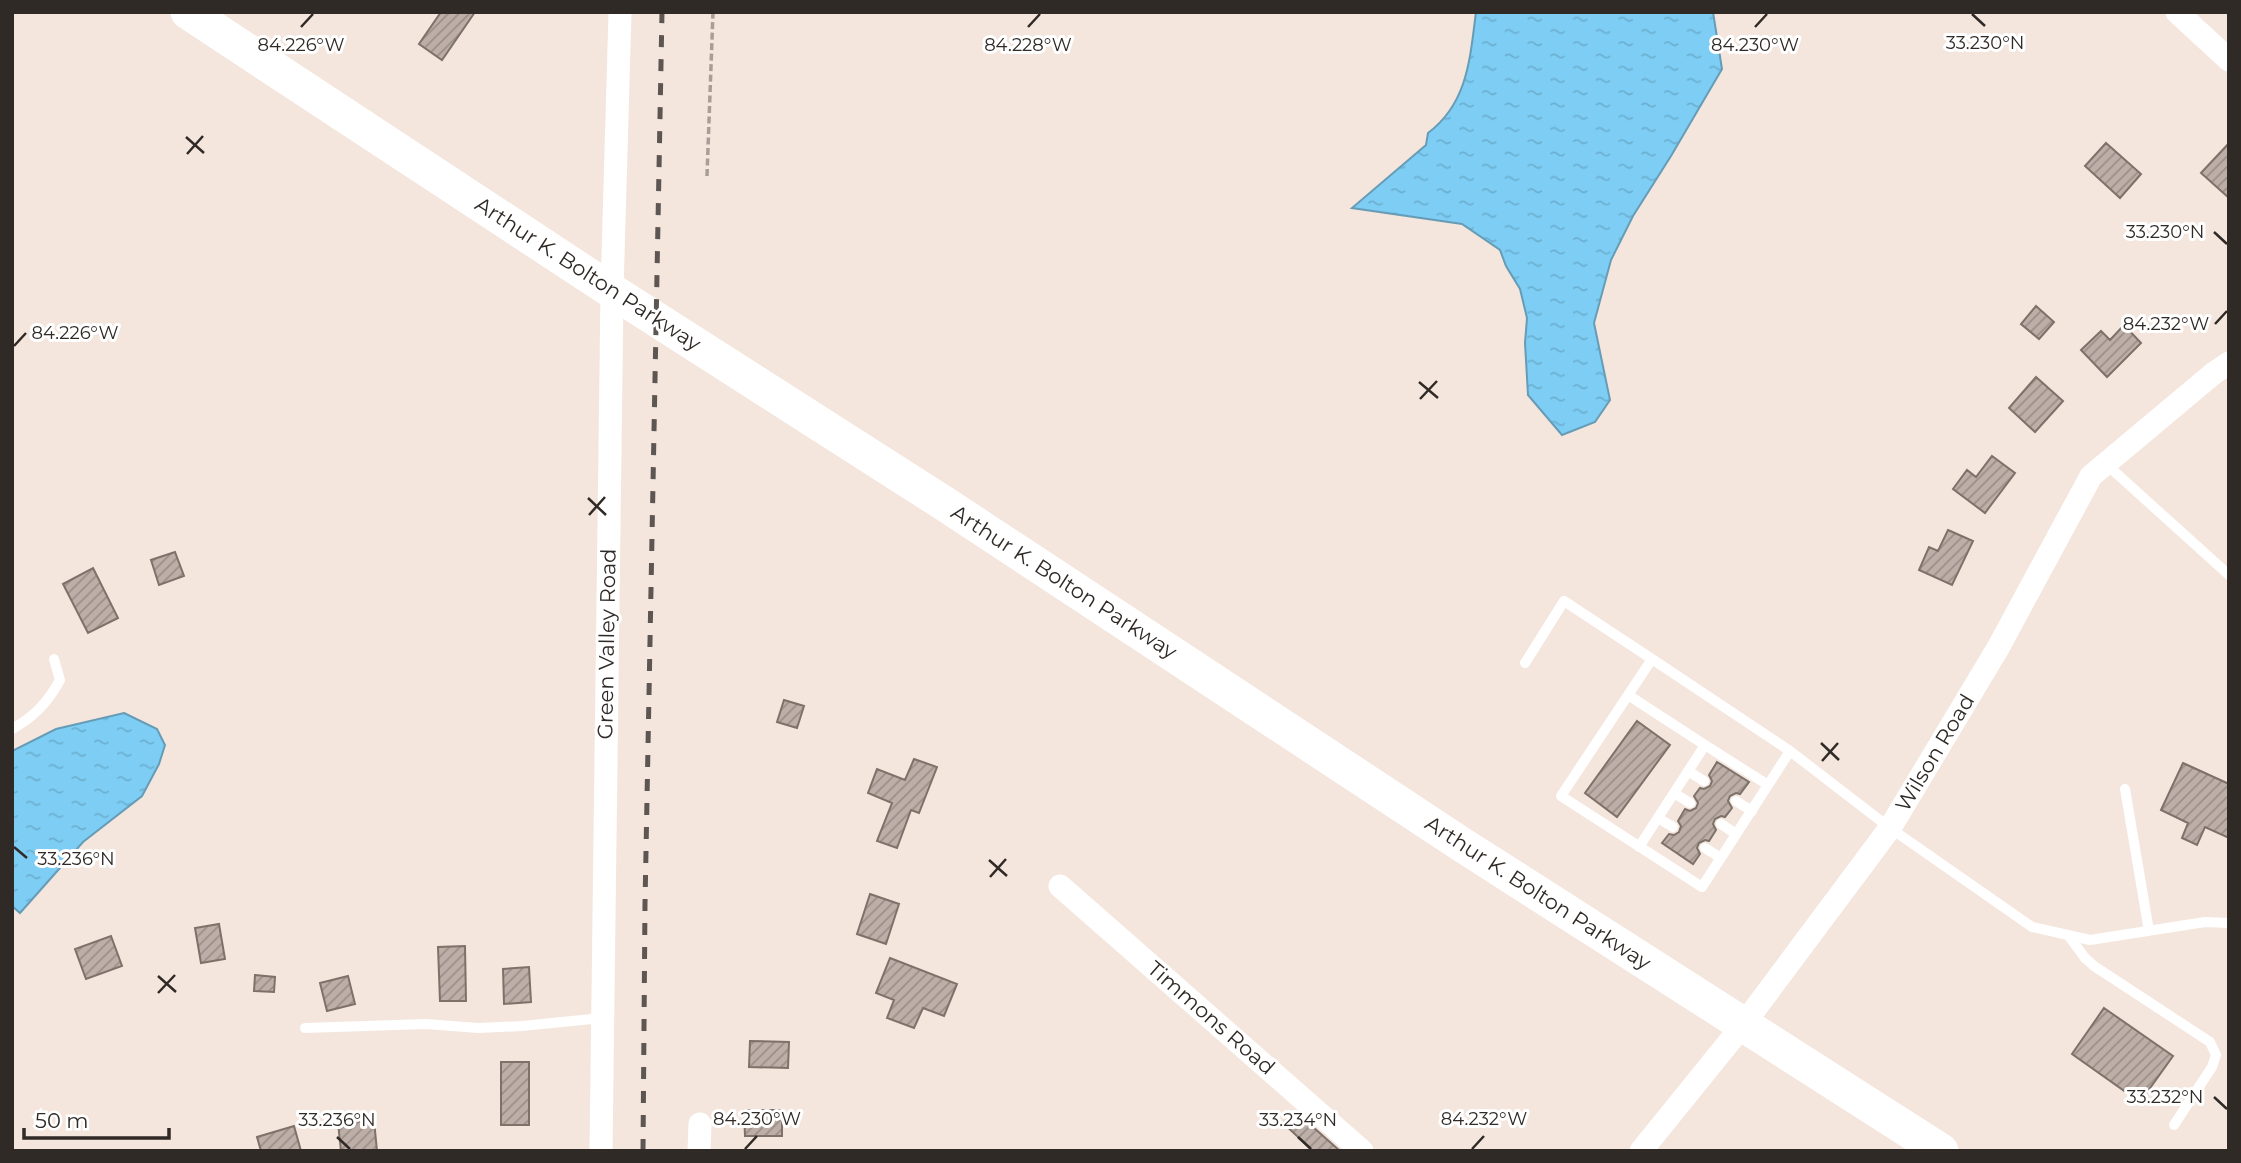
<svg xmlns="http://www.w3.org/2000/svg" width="2241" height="1163" font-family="Montserrat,sans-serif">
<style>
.water{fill:url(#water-ripples);stroke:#669cb6;stroke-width:2}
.building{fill:url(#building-hatch);stroke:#7d7169;stroke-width:2}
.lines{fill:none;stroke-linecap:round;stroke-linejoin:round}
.path{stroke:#a99e97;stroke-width:3.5;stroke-dasharray:7 3.5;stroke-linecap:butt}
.service{stroke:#fff;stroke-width:10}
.minor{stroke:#fff;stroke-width:23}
.primary{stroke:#fff;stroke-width:35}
.rail{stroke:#5e5652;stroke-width:5;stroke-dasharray:12 12;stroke-linecap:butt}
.ticks{fill:none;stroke:#302a27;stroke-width:2.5}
.labels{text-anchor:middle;stroke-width:6;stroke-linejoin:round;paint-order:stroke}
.street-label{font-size:21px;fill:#302a27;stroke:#fff}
.ticks-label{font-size:18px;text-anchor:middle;fill:#302a27;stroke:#fff;stroke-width:6;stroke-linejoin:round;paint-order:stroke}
</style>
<defs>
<pattern id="water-ripples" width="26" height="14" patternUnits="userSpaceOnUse" patternTransform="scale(1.75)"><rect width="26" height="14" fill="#7dcdf4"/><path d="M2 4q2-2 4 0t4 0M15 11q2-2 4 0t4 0" fill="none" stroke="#6cb0d1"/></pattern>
<pattern id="building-hatch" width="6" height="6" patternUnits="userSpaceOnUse" patternTransform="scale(1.75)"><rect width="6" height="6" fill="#bdafa7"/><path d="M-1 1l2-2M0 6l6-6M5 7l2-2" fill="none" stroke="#9a8f88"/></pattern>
</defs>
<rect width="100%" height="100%" fill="#f4e6dd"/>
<path class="water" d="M1476,12H1713L1722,69L1671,156L1633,216L1611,260L1594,323L1610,400L1595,422L1562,435L1528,395L1525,343L1527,318L1520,289L1506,266L1500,250L1462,224L1352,208L1426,145L1428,133C1468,103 1470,58 1476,12Z
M124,713L157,729L165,745L159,764L142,796L83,842L20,913L12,906V751L56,729Z"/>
<path class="building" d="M441,12H475L442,60L419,44Z
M2106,143L2141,174L2120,198L2085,166Z
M2229,143V198L2201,173Z
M2036,306L2054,322L2039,339L2021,324Z
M2124,325L2141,343L2107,377L2081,350L2101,331L2110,340Z
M2036,377L2063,401L2035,432L2009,408Z
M1992,456L2015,473L1985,513L1953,489L1967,470L1976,477Z
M1948,530L1973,541L1952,585L1919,570L1929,547L1938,551Z
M175,552L184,576L159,585L151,560Z
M93,568L118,618L88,633L63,584Z
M784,700L804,706L797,728L777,722Z
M1637,721L1670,745L1617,817L1585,793Z
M914,759L937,767L919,813L911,810L897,848L877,841L892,803L868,793L877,769L905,780Z
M1717,762L1749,782L1740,794L1736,793L1730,796L1728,801L1732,808L1725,817L1721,816L1715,819L1713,824L1716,830L1709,841L1705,840L1699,843L1697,848L1700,854L1693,864L1662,843L1669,834L1674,835L1679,832L1681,826L1678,821L1685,809L1690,811L1696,808L1698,803L1694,796L1700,788L1704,789L1710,786L1712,781L1709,775Z
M2183,763L2229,784V838L2205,827L2197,845L2182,838L2188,823L2161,810Z
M870,894L899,904L886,944L857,934Z
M219,924L225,959L201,963L195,928Z
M111,936L122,966L86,979L75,949Z
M465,946L466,1001H440L438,947Z
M890,958L957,984L944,1016L923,1008L914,1028L887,1018L894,1000L876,993Z
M529,967L531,1002L504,1004L503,969Z
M255,975L275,977L274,992L254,991Z
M348,976L355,1004L327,1011L320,983Z
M2104,1008L2173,1056L2140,1102L2072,1054Z
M750,1041L789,1042L788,1068L749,1067Z
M501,1062H529V1125H501Z
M744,1110H782V1136H745Z
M1295,1111L1340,1151H1313L1283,1123Z
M374,1120L377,1151H341L338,1123Z
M294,1126L301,1151H261L257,1137Z"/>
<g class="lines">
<path class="path" d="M707,176L713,12"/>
<path class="service" d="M2106,464L2229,575
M1525,663L1564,601L1652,659
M1628,695L1705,745L1639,847
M12,729C34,717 48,702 60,680L54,659
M1705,745L1768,785
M1790,751L1702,887L1561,796L1652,659L1790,751L1890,828L2032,927L2090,940L2205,922L2229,923
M1688,771L1704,781
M2125,789L2149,931
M1674,793L1690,803
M1736,801L1752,811
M1658,818L1673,827
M1721,824L1736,834
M1705,848L1721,858
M2068,935L2085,958L2094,966L2210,1042L2216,1055L2212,1067L2174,1125
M305,1028L426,1024L478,1028L522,1026L602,1018"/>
<path class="minor" d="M2177,12L2229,60
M1060,886L1362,1151
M601,1151L612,291L620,12
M699,1151L700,1124
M1641,1151L1743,1025L1890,828L1998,648L2091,476L2214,373L2229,363"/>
<path class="primary" d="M188,12L612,291L945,504L1464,846L1941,1151"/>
<path class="rail" d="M643,1151L645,904L662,12"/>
</g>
<path class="ticks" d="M1972,14L1985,26M301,27L313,14M1028,27L1040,14M1755,27L1767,14M186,137L204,153M187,154L203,136M2214,232L2227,244M2215,324L2227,311M14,346L26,333M1419,382L1438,398M1420,399L1437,381M588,498L606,515M589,515L605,497M1821,743L1839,760M1822,761L1838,743M14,847L27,858M989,860L1007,876M990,877L1006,859M158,976L176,992M158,993L175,975M2214,1097L2227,1109M337,1137L350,1149M1298,1137L1311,1149M745,1149L757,1136M1472,1149L1484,1136"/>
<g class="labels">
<g class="street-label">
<text transform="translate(588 274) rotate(33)" y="7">Arthur K. Bolton Parkway</text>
<text transform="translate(1064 582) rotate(33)" y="7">Arthur K. Bolton Parkway</text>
<text transform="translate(607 644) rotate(-89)" y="7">Green Valley Road</text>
<text transform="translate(1935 753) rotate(-59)" y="7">Wilson Road</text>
<text transform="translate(1538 893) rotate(33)" y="7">Arthur K. Bolton Parkway</text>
<text transform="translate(1211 1018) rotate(41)" y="7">Timmons Road</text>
</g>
</g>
<g class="ticks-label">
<text x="1985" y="49">33.230°N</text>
<text x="301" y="51">84.226°W</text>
<text x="1028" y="51">84.228°W</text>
<text x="1755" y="51">84.230°W</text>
<text x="2165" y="238">33.230°N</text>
<text x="2166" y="330">84.232°W</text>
<text x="75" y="339">84.226°W</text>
<text x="76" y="865">33.236°N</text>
<text x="2165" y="1103">33.232°N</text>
<text x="757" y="1125">84.230°W</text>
<text x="1484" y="1125">84.232°W</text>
<text x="337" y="1126">33.236°N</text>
<text x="1298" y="1126">33.234°N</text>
</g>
<rect width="2241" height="1163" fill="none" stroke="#302a27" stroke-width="28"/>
<path d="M24 1128v10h145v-10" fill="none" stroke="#302a27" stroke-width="3.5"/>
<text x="35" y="1128" font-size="21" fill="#302a27" stroke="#ffffff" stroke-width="5" paint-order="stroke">50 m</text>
</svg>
